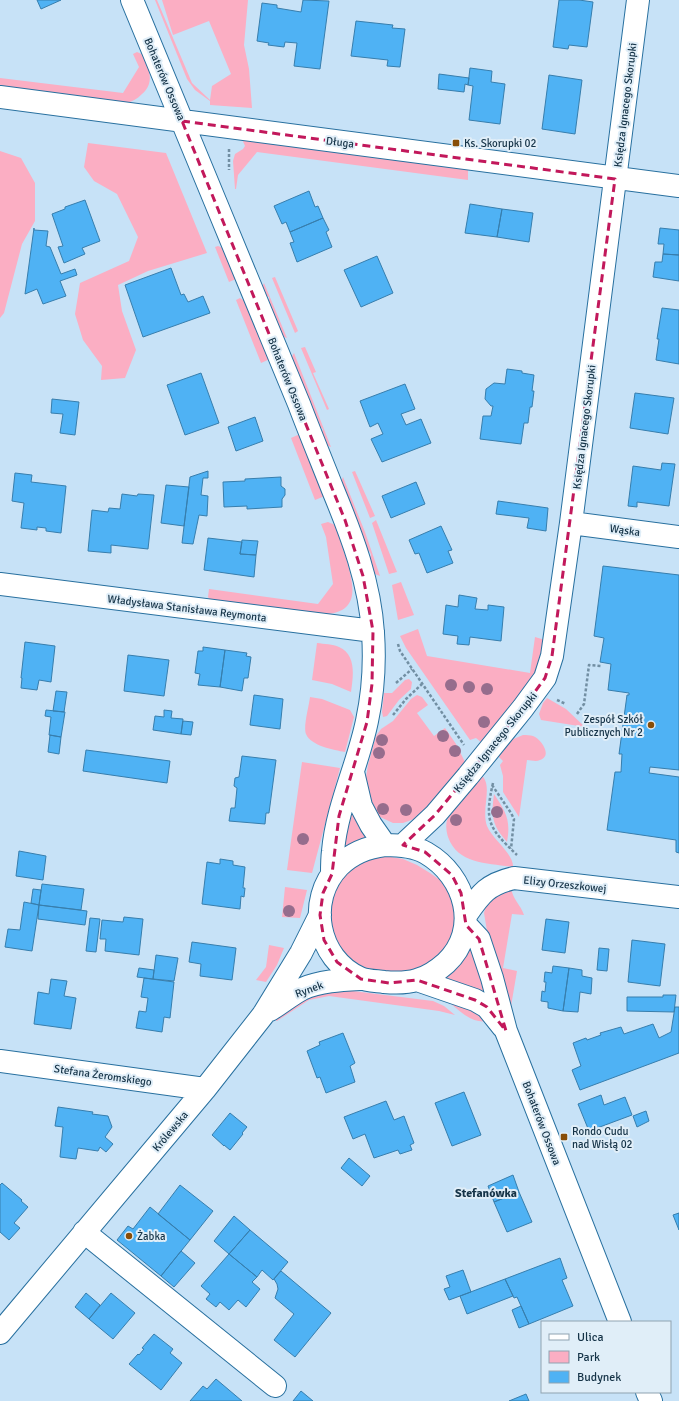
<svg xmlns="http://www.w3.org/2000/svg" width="679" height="1401" font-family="Signika,sans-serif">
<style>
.green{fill:#fbaec3}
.building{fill:#4fb2f4;stroke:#377ead}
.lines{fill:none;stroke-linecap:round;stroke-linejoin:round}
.minor-casing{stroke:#28709f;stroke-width:24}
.path{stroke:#728fa3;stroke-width:2.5;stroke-dasharray:3 2;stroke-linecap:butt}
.minor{stroke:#fff;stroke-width:22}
.tree{fill:#966d8d}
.marked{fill:none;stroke:#c2185b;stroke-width:3;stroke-dasharray:8 5;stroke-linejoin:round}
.poi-dot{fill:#884d07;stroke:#e0eef8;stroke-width:1.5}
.labels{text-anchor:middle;stroke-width:4;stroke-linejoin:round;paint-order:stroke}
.street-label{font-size:11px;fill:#153347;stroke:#e0eef8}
.poi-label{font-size:11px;fill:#153347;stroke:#e0eef8;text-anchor:start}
.neighbourhood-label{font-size:12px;font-weight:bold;fill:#153347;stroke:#e0eef8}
</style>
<rect width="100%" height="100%" fill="#c7e2f7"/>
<path class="green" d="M155,0H157L192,83L210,100L212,86L231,74L209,21L173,35L162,0H248L244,45L249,69L252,108L210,105V101L195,90L187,79Z
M137,52L144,55C149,69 155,83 142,94C137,99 132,102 125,103L0,88V78L123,93L139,67L133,54Z
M242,139L468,169V180L257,152L238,175L236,189H235L233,161L235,154L243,149L245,146Z
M88,143L166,153L207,253L148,271L118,285L122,311L136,350L125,378L101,380L102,366L83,340L75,314L80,283L129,261L138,237L117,194L94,181L84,167Z
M0,151L21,158L35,183V221L22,244L4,313L0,318Z
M218,246L223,248L236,279L229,282L215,247Z
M275,277L298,331L295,333L272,278Z
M264,283L287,338L282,336L268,302L269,299V297L265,296L262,288Z
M240,298L246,302L270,359L261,363L236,300Z
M305,347L316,372L313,373L329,409L327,410L301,348Z
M294,353L331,447L326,445L321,433L323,430L322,428L319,427L291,358Z
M300,434V439L303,440L325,496L315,500L291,438Z
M355,471L375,516L370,518L352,472Z
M343,477L365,532L380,576L375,574L370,558L371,555L370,552L368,551L341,482Z
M376,520L397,572L389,574L372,523Z
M328,522L335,525C339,537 343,549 347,561C353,584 361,610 328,614L211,601L208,597L209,589L318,604L333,584L326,537L321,524Z
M401,582L414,615L398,620L392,585Z
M418,629L427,656L530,673L535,637L545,640L543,652L536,674L482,743L476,738L470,740L406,648L400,636Z
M317,643C324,644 333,644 339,647C357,655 353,677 351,692L332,684L312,680Z
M409,679L412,682L411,689L399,700L387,716L383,717L382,712L384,693H392L405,680Z
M417,695L422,697L428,705L417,713L434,736L445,728L456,744L465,762L424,813L414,819L403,823H393L378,816L372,807L366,785V777L368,765L376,736L381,729L393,721L411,699Z
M310,697L322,699L350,710L354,717L345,752C334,750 311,746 306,734C303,727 309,706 310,697Z
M547,698L566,709L585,727L541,720L539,714L543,703Z
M523,735C527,735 530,735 533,736C541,739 553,756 540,760C536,762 531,760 527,760L519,817L503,792V776L500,765L503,761L498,756L511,740Z
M302,762L340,768L312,873L287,870Z
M482,776C493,786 481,809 487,826C493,840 514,854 513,867C489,863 458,865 448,837C446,830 445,822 449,816C454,805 473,786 482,776Z
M494,794C506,812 511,820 507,842C492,825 491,817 494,794Z
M349,807L369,837L344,850Z
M385,856L403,859L417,865L430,873L440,880L451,896L456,913L452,938L441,955L419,970L399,972L377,970L366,968L357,964L343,952L331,930L330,907L338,883L356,864L375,857Z
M285,887L307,890L300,918L282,917Z
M511,887C512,899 521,905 524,915L512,914L503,968L517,971L510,1012L487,931L484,913L486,906L489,900Z
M269,945L284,948L277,965L266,982L256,980L266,967Z
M467,950L472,951L489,989L484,994L442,979Z
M337,989L433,1001L444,1006L455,1015L439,1011L329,996L309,1000L277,1021L274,1019L293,1000Z
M450,1003L469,1007L488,1021C473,1024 462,1013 450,1003Z"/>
<path class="building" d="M37,0H61L41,9Z
M303,0L329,1L320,69L294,66L297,43L285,42L284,47L268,45L269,43L257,41L262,3L277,5V8L301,12Z
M559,0H579L593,2L587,47L569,45L568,49L553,47Z
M356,21L393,25L392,28L405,29L400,67L387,66L388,60L351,56Z
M470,68L492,71L491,82L505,84L500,124L469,120L473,86L468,85Z
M439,74L469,78L468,85L465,84L464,92L438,89Z
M549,75L582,80L575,134L542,129Z
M309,191L315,207L318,206L323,218L290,232L286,222L282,224L274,206Z
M85,200L100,241L82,248L85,254L64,263L58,247L63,246L52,214L65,209V207Z
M470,204L502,209L497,237L465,233Z
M502,209L533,213L529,242L497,237Z
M323,218L329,230L326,232L332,247L297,262L290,243L294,242L290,232Z
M34,228V230L48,231L46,246L50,247L61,274L75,269L77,275L60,281L66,296L43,304L37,289L25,294Z
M660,228L679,230V255L663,254L664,244H658Z
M663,254L679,255V281L653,277L655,262H662Z
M377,256L393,293L361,307L344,270Z
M171,268L181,295L184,294L188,302L203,296L210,313L143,337L125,285Z
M662,308L679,310V364L656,360L659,339H657Z
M507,369L522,371V373L534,375L532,391H534L532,407H530L528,423H524L521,444L480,439L483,416H491L493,406H491L485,399L486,389L494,383L505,384Z
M201,373L219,423L185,435L167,385Z
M405,384L415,409L401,414L406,425L421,419L431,443L382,462L371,439L383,434L378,423L370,427L360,401Z
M635,393L674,398L668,434L630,428Z
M52,399L79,402L75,435L60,433L63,414L51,413Z
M255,417L263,441L236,451L228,427Z
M662,463L675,464L669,506L637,502V507L628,506L633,466L661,470Z
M208,471V478H203L201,495L208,496L207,516L199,515L193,544L182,543L190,477Z
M15,473L32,475L31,482L66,486L61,533L46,531V528L37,527V530L21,528L24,503L12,501Z
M281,477V486L285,489V495L282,499V507L247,509V506L224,507L223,482L245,481V479Z
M416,482L425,504L391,518L382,496Z
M166,485L189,487L184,526L161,523Z
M122,494L137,496L138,494L154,495L148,549L111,545V553L88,551L92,510L108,512L109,508L120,509Z
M498,501L548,508L546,531L527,528L529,518L496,514Z
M441,526L452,550L448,551L453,563L427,573L419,553L415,554L409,540Z
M208,538L242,542L240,554L256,555L254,577L204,570Z
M242,540L258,541L256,555L240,554Z
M603,566L679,575V770L650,767L649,773L679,777V853L676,852V840L607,830L615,772H621L622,754H619L627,695H629V693L608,690L611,664L600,662L604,638L594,636Z
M459,595L477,598L475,609L488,610V605L504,607L501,641L470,637L469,645L457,644L458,636L443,634L446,605L458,607Z
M25,642L55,646L51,682L39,680L37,690L21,688L22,678H21Z
M203,647L225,650L220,687L198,685L200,674L195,673L198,651H203Z
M225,650L247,653L246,656L251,657L248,678H244L242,691L220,687Z
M128,655L169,660L164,696L124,691Z
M56,691L67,692L64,712L53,711Z
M254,695L283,699L280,729L250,725Z
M46,710L65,712L61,737L49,735L51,717L45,716Z
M164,710L172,711L171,718L183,719L181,734L153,730L155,716L164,717Z
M183,721L193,722L191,735L181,734Z
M50,735L61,737L59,754L48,752Z
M86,750L170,761L167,783L83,771Z
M242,756L276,760L269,813H266L265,824L229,821L231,808H235L237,788L234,786L235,778L239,777Z
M19,851L46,856L43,880L16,876Z
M220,859L233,861V865L245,867L243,888H245L244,897L241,896L240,909L202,904L207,862L220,864Z
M42,884L84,889L81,910L39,905Z
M33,889L41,890L39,905L31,903Z
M24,902L39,905L32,951L5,947L8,929L20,930Z
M39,905L87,911L85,925L38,919Z
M124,917L143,919L139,955L105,951L106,939H100L102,920L123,922Z
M90,918L100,919L96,952L86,951Z
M546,919L569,922L565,953L542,950Z
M632,940L665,944L660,986L628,982Z
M192,942L236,948L232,980L200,976L201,964L189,962Z
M599,948L609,949L607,971L597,970Z
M156,955L178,958L174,981L153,979Z
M553,966L569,968L563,1011L548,1008V1002L541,1001L542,991L545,992L546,982H544L545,972L552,973Z
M139,968L154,970L153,979L137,977Z
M569,968L582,970V976L592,978L591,994L580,992L578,1012L563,1011Z
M144,978L174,982L170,1018L164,1017L162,1032L136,1028L139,1011L146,1012L148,998L141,997Z
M51,979L67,981L64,996L76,998L71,1029L34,1024L38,992L49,994Z
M663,995H676L674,1012L627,1011V997H663Z
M675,1007H679V1053L580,1090L572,1070L581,1066L573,1043L586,1038L587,1040L601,1035L600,1033L621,1027L624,1034L653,1024L659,1038L671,1032Z
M343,1033L355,1063L350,1066L355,1082L326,1093L320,1077L317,1078L307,1051L320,1045L319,1042Z
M464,1092L481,1135L452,1146L435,1103Z
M601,1095L604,1105L625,1097L632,1115L589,1131L578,1104Z
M386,1101L394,1120L404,1116L414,1143L410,1145L412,1150L400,1154L398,1150L374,1158L365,1134L353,1139L344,1117Z
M58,1107L93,1112L92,1114L108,1116L112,1127L105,1137L113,1144L106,1152L100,1147L98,1151L78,1148L76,1159L60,1157L63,1127L55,1126Z
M646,1111L649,1121L637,1127L633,1116Z
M230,1113L247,1127L242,1133L243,1134L230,1150L224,1145V1146L212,1135Z
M349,1158L370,1176L362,1186L341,1168Z
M513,1175L519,1192L494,1202L488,1186Z
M2,1183L22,1200L21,1201L28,1207L14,1223L20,1228L9,1240L0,1232V1185Z
M180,1185L213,1211L190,1240L158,1214Z
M519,1192L532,1222L507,1232L494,1202Z
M150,1207L190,1240L161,1276L117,1240L128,1226L133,1229Z
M679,1213V1230L673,1215Z
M234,1216L250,1230L229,1254L214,1241Z
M250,1230L288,1262L273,1280L262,1270L257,1277L229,1254Z
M181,1251L195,1263L174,1287L161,1276Z
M229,1254L257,1277L252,1282L260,1289L246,1307L238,1300L229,1310L220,1302L216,1307L206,1299L210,1294L201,1286Z
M560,1258L567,1278L562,1280L573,1306L529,1324L517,1297L514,1298L505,1279Z
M463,1270L471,1292L449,1300L444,1289L450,1287L446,1276Z
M281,1271L331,1313L295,1357L274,1340L294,1314L275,1298L278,1289L277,1284L274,1279Z
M505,1279L513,1296L467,1314L460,1296Z
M86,1293L100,1305L89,1319L75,1307Z
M111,1293L135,1313L113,1339L89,1319Z
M521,1306L529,1324L519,1328L512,1310Z
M154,1334L173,1349L170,1353L182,1363L161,1390L129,1364L138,1354L139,1355L144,1349L142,1348Z
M216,1379L242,1401H190L203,1386L207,1389Z
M301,1391L313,1401H293Z
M526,1394L529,1401H509Z"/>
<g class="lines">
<defs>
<path id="minor" d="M132,0C187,135 244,269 299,404C310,433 322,462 333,490C352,536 370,583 373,633C375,662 373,693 367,721C358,765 337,806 333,851C332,859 332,867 332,874
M0,97L679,186
M571,523L679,537
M0,584L373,631
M353,772L361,806L371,825L385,845
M385,845C399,845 414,846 426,853C466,876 481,930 446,963C437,971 429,977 417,980C407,983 395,983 384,982C377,981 367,981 360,978C317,959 306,900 339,866C352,853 368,847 385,845Z
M403,845L435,815L468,776L523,708L545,678L552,656L571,523L638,0
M466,915C481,893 488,884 514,878L679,897
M466,925L479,939L492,978L506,1031L620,1322
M417,980L475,1000L487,1007L503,1027
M270,1010C281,1003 291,995 302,989C320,981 342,980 361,979
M0,1061L205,1089
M84,1232L275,1386
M0,1333L205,1089L263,1015L301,953L320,915
M647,1392L651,1401"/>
</defs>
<use href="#minor" class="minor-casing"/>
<path class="path" d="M229,149V170
M398,644L400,651L464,745
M396,683L412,669
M557,700L566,704
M577,714L584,704L589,665L601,666
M393,715L406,699L422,684
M493,783C484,822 489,828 517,855
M492,785L511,813L514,819L511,849"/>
<use href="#minor" class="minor"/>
</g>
<g class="tree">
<circle cx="451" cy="685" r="6"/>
<circle cx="469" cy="687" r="6"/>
<circle cx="487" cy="689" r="6"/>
<circle cx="484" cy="722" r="6"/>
<circle cx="443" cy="736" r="6"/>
<circle cx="382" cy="740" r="6"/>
<circle cx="455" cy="751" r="6"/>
<circle cx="379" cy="753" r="6"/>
<circle cx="383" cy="809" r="6"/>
<circle cx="406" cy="810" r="6"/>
<circle cx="497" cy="812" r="6"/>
<circle cx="456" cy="820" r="6"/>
<circle cx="303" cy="839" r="6"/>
<circle cx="289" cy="911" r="6"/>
</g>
<path class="marked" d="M182,121L615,179L552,656L545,678L523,708L435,815L403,845L425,852L452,875L461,893L466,925L479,939L506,1031L487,1007L475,1000L417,980L389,983L361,979L337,962L324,940L320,915L323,893L332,874L339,816L367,722L372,684L373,631L363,576L345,520Z"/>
<g class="poi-dot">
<rect x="452" y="139" width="8" height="8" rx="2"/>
<circle cx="651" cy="725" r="4"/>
<rect x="560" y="1133" width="8" height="8" rx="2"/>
<circle cx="129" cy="1236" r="4"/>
</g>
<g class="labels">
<g class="street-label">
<text transform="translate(165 79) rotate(67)" y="4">Bohaterów Ossowa</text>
<text transform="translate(625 105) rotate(-83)" y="4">Księdza Ignacego Skorupki</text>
<text transform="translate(340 142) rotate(7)" y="4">Długa</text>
<text transform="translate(288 379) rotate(68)" y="4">Bohaterów Ossowa</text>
<text transform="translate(584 427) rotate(-83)" y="4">Księdza Ignacego Skorupki</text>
<text transform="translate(625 530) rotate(8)" y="4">Wąska</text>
<text transform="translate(187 608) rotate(7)" y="4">Władysława Stanisława Reymonta</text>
<text transform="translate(495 742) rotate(-51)" y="4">Księdza Ignacego Skorupki</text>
<text transform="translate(565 884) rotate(6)" y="4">Elizy Orzeszkowej</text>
<text transform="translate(309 989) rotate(-20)" y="4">Rynek</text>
<text transform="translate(103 1075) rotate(8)" y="4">Stefana Żeromskiego</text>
<text transform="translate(542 1123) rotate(69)" y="4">Bohaterów Ossowa</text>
<text transform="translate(170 1131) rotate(-50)" y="4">Królewska</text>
</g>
<g class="poi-label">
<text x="464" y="147">Ks. Skorupki 02</text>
<text x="643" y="723" text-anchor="end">Zespół Szkół<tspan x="643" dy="13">Publicznych Nr 2</tspan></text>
<text x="572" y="1135">Rondo Cudu<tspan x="572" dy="13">nad Wisłą 02</tspan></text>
<text x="137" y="1240">Żabka</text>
</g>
<g class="neighbourhood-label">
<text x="486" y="1197">Stefanówka</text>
</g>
</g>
<rect x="541" y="1321" width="130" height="72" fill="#e0eef8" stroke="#8fa3b1"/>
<rect x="549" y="1334" width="20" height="6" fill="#ffffff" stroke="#8fa3b1"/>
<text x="577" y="1341" font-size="12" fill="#153347">Ulica</text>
<rect x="549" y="1351" width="20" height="12" fill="#fbaec3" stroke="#8fa3b1"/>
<text x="577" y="1361" font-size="12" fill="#153347">Park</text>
<rect x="549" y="1371" width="20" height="12" fill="#4fb2f4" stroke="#8fa3b1"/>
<text x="577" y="1381" font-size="12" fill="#153347">Budynek</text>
</svg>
